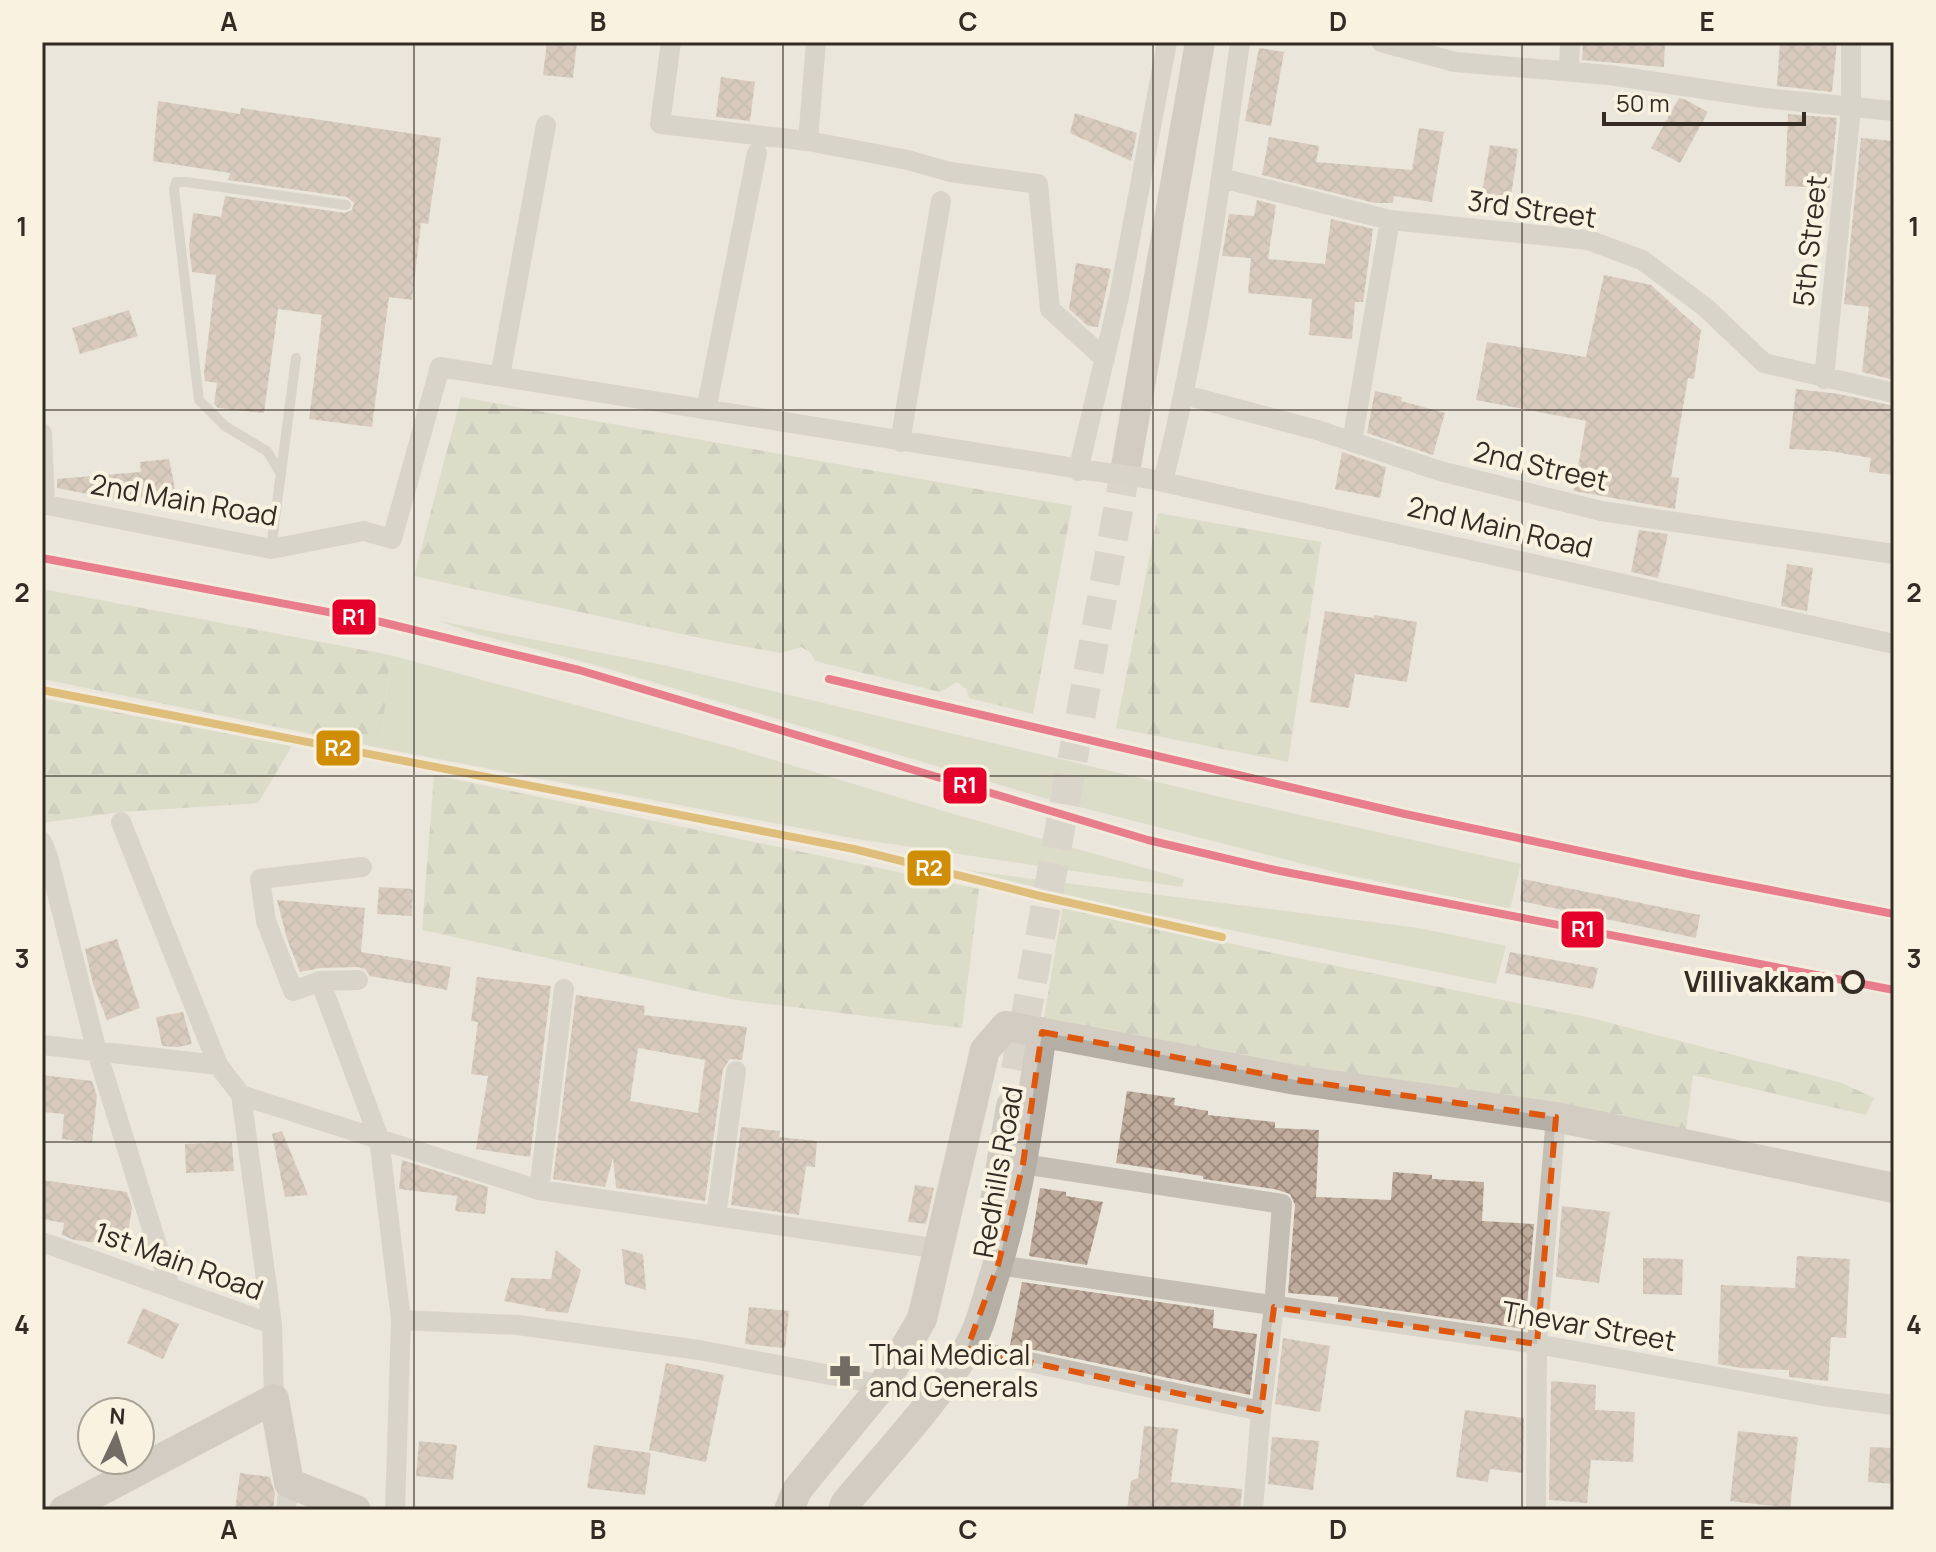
<svg xmlns="http://www.w3.org/2000/svg" width="1936" height="1552" font-family="Manrope,sans-serif">
<style>
.grass{fill:#c8d2b4}
.forest{fill:url(#forest-firs)}
.building{fill:url(#building-cross-hatch);fill-rule:evenodd}
.lines{fill:none;stroke-linecap:round;stroke-linejoin:round}
.secondary-tunnel{stroke:#c6c1b6;stroke-width:30;stroke-dasharray:30 15;stroke-linecap:butt}
.lane{stroke:#c4beb5;stroke-width:10}
.street{stroke:#c4beb5;stroke-width:20}
.secondary{stroke:#b5aea5;stroke-width:30}
.rail-casing{stroke:#aba69f;stroke-width:9}
.rail{stroke:#f9f2e1;stroke-width:6;stroke-dasharray:18;stroke-linecap:butt}
.street-bridge{stroke:#c4beb5;stroke-width:20}
.rail-1-casing{stroke:#f9f2e1;stroke-width:14}
.rail-2-casing{stroke:#f9f2e1;stroke-width:14}
.rail-1{stroke:#e4002b;stroke-width:8}
.rail-2{stroke:#d08d07;stroke-width:8}
.marked{fill:none;stroke:#df570d;stroke-width:6;stroke-dasharray:16 10;stroke-linejoin:round}
.grid{fill:none;stroke:#332b24;stroke-width:2;stroke-opacity:0.55}
.stop-dot{fill:#f9f2e1;stroke:#332b24;stroke-width:4}
.labels{text-anchor:middle;stroke-width:8;stroke-linejoin:round;paint-order:stroke}
.street-label{font-size:28px;fill:#332b24;stroke:#f9f2e1}
.stop-label{font-size:28px;font-weight:bold;fill:#332b24;stroke:#f9f2e1;text-anchor:end}
.poi-label{font-size:28px;fill:#332b24;stroke:#f9f2e1;text-anchor:start}
.line-badge{stroke:#f9f2e1;stroke-width:3}
.badge-label{font-size:22px;text-anchor:middle;font-weight:bold;fill:#fff}
.neatline{fill:none;stroke:#332b24;stroke-width:3}
.grid-label{font-size:26px;text-anchor:middle;font-weight:bold;fill:#332b24}
</style>
<defs>
<pattern id="forest-firs" width="22" height="20" patternUnits="userSpaceOnUse" patternTransform="scale(2)"><rect width="22" height="20" fill="#c8d2b4"/><path d="M5 1l3.5 6h-7zM16 11l3.5 6h-7z" fill="#acb49b"/></pattern>
<pattern id="building-cross-hatch" width="8" height="8" patternUnits="userSpaceOnUse" patternTransform="scale(2)"><rect width="8" height="8" fill="#c0ac9c"/><path d="M0 0l8 8M0 8l8-8" fill="none" stroke="#9d8c7f"/></pattern>
</defs>
<rect width="100%" height="100%" fill="#ebe6db"/>
<path class="grass" d="M439,621L663,665L1229,799L1521,864L1510,909L1339,873L1044,798L592,664L473,633Z
M390,655L731,747L957,815L1184,879L1182,887L857,839L381,748Z
M964,870L1419,928L1506,946L1496,984L1113,906Z"/>
<path class="forest" d="M461,397L1072,506L1033,714L969,698L966,689L957,682L940,692L815,661L810,652L801,647L781,653L709,640L414,576Z
M1158,513L1321,542L1288,762L1116,728Z
M42,589L390,655L381,748L42,679Z
M42,698L292,746L258,803L121,812L42,823Z
M434,775L979,889L962,1028L736,1000L422,930Z
M1063,905L1264,951L1591,1018L1842,1083L1874,1098L1866,1115L1693,1075L1685,1138L1043,1024Z"/>
<path class="building" d="M547,42H577L573,78L543,75Z
M1583,42H1665L1664,67L1582,60Z
M1780,42H1837L1832,92L1777,86Z
M1259,48L1284,52L1271,126L1245,121Z
M721,77L755,82L750,121L716,117Z
M1679,98L1686,100L1708,112L1680,163L1651,148Z
M158,101L240,114L241,108L441,138L428,224L421,223L412,300L389,297L372,427L309,419L322,315L278,309L264,413L218,408L214,404L217,383L205,381L204,373L216,275L192,272L189,247L193,213L221,217L225,196L345,213L352,210L354,203L347,197L228,180L230,173L153,161Z
M1075,113L1137,133L1131,161L1070,133Z
M1788,114L1837,118L1830,188L1785,186Z
M1419,128L1444,132L1432,202L1394,196L1393,203H1375L1262,175L1269,137L1319,146L1316,162L1412,170Z
M1861,138L1894,141V380L1862,372L1869,307L1844,304Z
M1490,145L1518,149L1508,216L1479,211Z
M1257,200L1276,205L1268,259L1325,264L1331,219L1373,229L1363,302H1355L1352,339L1309,335L1312,299L1248,293L1251,258L1222,256L1229,214L1254,216Z
M1076,263L1111,269L1098,327L1088,326L1069,309Z
M1604,275L1651,285L1701,330L1694,379L1688,378L1671,477L1679,478L1675,509L1574,491L1586,421L1476,400L1487,342L1586,357Z
M129,310L138,336L80,354L72,328Z
M1796,389L1839,394L1894,406V475L1869,472L1871,458L1829,451L1789,449Z
M1375,391L1402,397L1401,401L1445,413L1433,455L1367,433Z
M1342,452L1386,467L1380,498L1335,489Z
M169,459L178,504L123,495V501L57,488V479L141,472L140,462Z
M1639,530L1668,534L1658,578L1631,572Z
M1787,564L1813,568L1807,611L1781,606Z
M1325,611L1374,618V615L1417,622L1407,682L1355,674L1349,708L1310,702Z
M1523,879L1700,915L1696,938L1520,901Z
M379,887L413,889L412,916L377,914Z
M277,900L365,908L361,952L451,967L447,990L370,976L365,969L358,967L320,968L300,972L287,939Z
M117,939L140,1008L107,1020L93,984L85,949Z
M1510,952L1598,968L1593,989L1505,973Z
M477,977L551,986L530,1157L476,1149L488,1076L471,1074L478,1022L471,1021Z
M576,995L645,1006L644,1015L747,1027L742,1060L730,1059L723,1069L705,1201L616,1188L613,1158L605,1187L553,1179ZM638,1048L705,1060L698,1113L630,1101Z
M183,1012L192,1044L178,1047L162,1046L156,1017Z
M42,1075L92,1081L97,1096L92,1143L62,1139L64,1114L42,1112Z
M1127,1091L1175,1098L1174,1105L1208,1111V1115L1275,1122V1128L1319,1130L1316,1197L1391,1200L1393,1172L1432,1175V1179L1484,1182L1482,1221L1534,1224L1525,1329L1338,1302V1297L1288,1293L1295,1205L1290,1194L1274,1189L1203,1179V1176L1116,1163Z
M741,1127L780,1131L779,1137L817,1141L815,1167L806,1166L799,1215L731,1205Z
M282,1131L308,1195L285,1197L272,1134Z
M232,1142L234,1171L186,1173L185,1144Z
M402,1160L488,1187L485,1214L455,1211L457,1196L399,1189Z
M42,1180L127,1192L132,1207L126,1246L74,1240L62,1235L64,1223L42,1219Z
M915,1185L934,1188L926,1224L908,1222Z
M1040,1188L1066,1192V1196L1103,1202L1087,1265L1029,1256Z
M1562,1206L1610,1212L1599,1283L1556,1277Z
M622,1249L643,1254L646,1290L625,1284Z
M556,1250L581,1270L568,1313L545,1311L546,1309L504,1301L511,1278L551,1279Z
M1797,1256L1850,1259L1846,1338L1831,1337L1828,1381L1789,1377V1370L1741,1368L1718,1364L1721,1285L1795,1288Z
M1643,1258L1683,1259L1682,1295L1643,1294Z
M1022,1282L1214,1310L1213,1328L1257,1334L1250,1395L1010,1345Z
M749,1307L789,1311L785,1348L745,1344Z
M143,1308L179,1324L163,1359L127,1343Z
M1283,1338L1330,1346L1320,1412L1275,1404Z
M666,1363L724,1375L706,1462L649,1450Z
M1551,1381L1596,1385L1595,1410L1635,1412L1633,1462L1591,1460L1587,1503L1549,1500Z
M1465,1410L1524,1418L1523,1473L1490,1469L1488,1482L1456,1477Z
M1144,1426L1178,1429L1171,1482L1242,1489L1240,1510H1127L1131,1481L1138,1478Z
M1738,1431L1798,1437L1790,1508L1730,1501Z
M1272,1437L1319,1441L1313,1490L1268,1484Z
M419,1441L457,1445L453,1480L416,1476Z
M594,1445L651,1453L645,1495L587,1488Z
M1870,1447L1894,1448V1484L1868,1482Z
M240,1473L270,1477L275,1494L273,1510H235Z"/>
<g class="lines">
<path class="secondary-tunnel" d="M1016,1070L1126,466"/>
<path class="lane" d="M281,474L267,451L225,426L199,400L174,189L176,182H186L346,205
M271,549L296,358"/>
<path class="street" d="M671,42L660,124L808,141L908,160L950,172L1038,184L1050,309L1105,359
M1381,42L1455,62L1609,75L1764,98L1894,111
M1569,72L1570,42
M808,141L816,42
M1221,178L1390,220L1588,240L1642,260L1705,307L1764,363L1894,393
M500,376L546,125
M1824,379L1851,108V42
M1185,395L1317,430L1440,471L1601,511L1894,554
M706,410L757,153
M42,433L45,504
M900,442L941,201
M1352,442L1390,220
M1078,471L1119,297L1167,42
M1145,478L1894,644
M1163,481C1200,337 1220,189 1240,42
M42,504L271,549L364,531L392,539L440,367L1093,471
M121,822L218,1065L241,1095L272,1324
M42,842L48,857L97,1052L170,1287
M358,980L320,981L293,991L266,921L260,879L362,867
M320,981L379,1138L401,1320L395,1510
M42,1045L218,1065
M241,1095L539,1190L940,1249
M1023,1164L1282,1204L1274,1307L1261,1411
M539,1190L564,989
M716,1216L736,1071
M42,1242L272,1324L274,1399
M998,1265L1537,1344L1823,1396L1894,1405
M401,1320L518,1325L699,1350L883,1385
M967,1349L1261,1411L1253,1510
M286,1510L289,1483
M1536,1510L1537,1344L1556,1117"/>
<path class="secondary" d="M1126,466L1200,42
M995,1201L1011,1106
M64,1510L274,1399L289,1483L356,1510
M789,1510L797,1490L883,1385L922,1319L985,1050L1006,1026L1296,1080L1556,1117L1894,1188
M843,1510L845,1504C886,1454 933,1406 966,1351C978,1332 984,1310 990,1289C1018,1205 1030,1119 1042,1032"/>
<defs>
<path id="rail" d="M42,690L854,849L1040,896L1222,937"/>
</defs>
<use href="#rail" class="rail-casing"/>
<use href="#rail" class="rail"/>
<path class="street-bridge" d="M1093,471L1145,478"/>
<defs>
<path id="rail-1" d="M42,558L381,622L579,670L1148,840L1275,870L1894,990
M829,679L1405,814L1693,875L1894,914"/>
<path id="rail-2" d="M42,690L854,849L1040,896L1222,937"/>
</defs>
<use href="#rail-1" class="rail-1-casing"/>
<use href="#rail-2" class="rail-2-casing"/>
<use href="#rail-1" class="rail-1"/>
<use href="#rail-2" class="rail-2"/>
</g>
<path d="M0 0H1936V1552H0ZM1042,1032L1296,1080L1556,1117L1537,1344L1274,1307L1261,1411L967,1349L998,1265L1023,1164Z" fill="#ebe6db" fill-opacity=".55" fill-rule="evenodd"/>
<path class="marked" d="M1042,1032L1296,1080L1556,1117L1537,1344L1274,1307L1261,1411L967,1349L998,1265L1023,1164Z"/>
<path class="grid" d="M414,42V1510M783,42V1510M1153,42V1510M1522,42V1510M42,410H1894M42,776H1894M42,1142H1894"/>
<defs>
<symbol id="pharmacy-bare" viewBox="-9 -9 18 18"><path d="M-2-6h4v4h4v4h-4v4h-4v-4h-4v-4h4Z" fill="#736c64" stroke="#f9f2e1" stroke-width="2.5" paint-order="stroke"/></symbol>
</defs>
<g fill-rule="evenodd">
<use href="#pharmacy-bare" x="823" y="1349" width="44" height="44"/>
</g>
<circle class="stop-dot" cx="1853" cy="982" r="10"/>
<g class="labels">
<g class="street-label">
<text transform="translate(1532 209) rotate(8)" y="10">3rd Street</text>
<text transform="translate(1810 241) rotate(-84)" y="10">5th Street</text>
<text transform="translate(1541 466) rotate(13)" y="10">2nd Street</text>
<text transform="translate(184 500) rotate(10)" y="10">2nd Main Road</text>
<text transform="translate(1500 527) rotate(13)" y="10">2nd Main Road</text>
<text transform="translate(998 1172) rotate(-80)" y="10">Redhills Road</text>
<text transform="translate(179 1261) rotate(20)" y="10">1st Main Road</text>
<text transform="translate(1589 1326) rotate(10)" y="10">Thevar Street</text>
</g>
<g class="stop-label">
<text x="1835" y="992">Villivakkam</text>
</g>
<g class="poi-label">
<text x="869" y="1365">Thai Medical<tspan x="869" dy="32">and Generals</tspan></text>
</g>
</g>
<g class="line-badge">
<rect x="331" y="598" width="46" height="38" rx="8" fill="#e4002b"/>
<rect x="315" y="729" width="46" height="38" rx="8" fill="#d08d07"/>
<rect x="942" y="766" width="46" height="39" rx="8" fill="#e4002b"/>
<rect x="906" y="849" width="46" height="38" rx="8" fill="#d08d07"/>
<rect x="1560" y="910" width="45" height="39" rx="8" fill="#e4002b"/>
</g>
<g class="badge-label">
<text x="354" y="625">R1</text>
<text x="338" y="756">R2</text>
<text x="965" y="793">R1</text>
<text x="929" y="876">R2</text>
<text x="1583" y="937">R1</text>
</g>
<rect width="1936" height="1552" fill="none" stroke="#f9f2e1" stroke-width="88"/>
<g transform="translate(116 1436) rotate(4)"><circle r="38" fill="#f9f2e1" stroke="#aaa295" stroke-width="2"/>
<path d="M0-6L14 30L0 20L-14 30Z" fill="#736c64"/>
<text y="-12" font-size="22" font-weight="bold" text-anchor="middle" fill="#332b24">N</text>
</g>
<path d="M1604 112v12h200v-12" fill="none" stroke="#332b24" stroke-width="4"/>
<text x="1616" y="112" font-size="24" fill="#332b24" stroke="#f9f2e1" stroke-width="6" paint-order="stroke">50 m</text>
<rect x="44" y="44" width="1848" height="1464" class="neatline"/>
<g class="grid-label">
<text x="229" y="31">A</text>
<text x="598" y="31">B</text>
<text x="968" y="31">C</text>
<text x="1338" y="31">D</text>
<text x="1707" y="31">E</text>
<text x="22" y="236">1</text>
<text x="1914" y="236">1</text>
<text x="22" y="602">2</text>
<text x="1914" y="602">2</text>
<text x="22" y="968">3</text>
<text x="1914" y="968">3</text>
<text x="22" y="1334">4</text>
<text x="1914" y="1334">4</text>
<text x="229" y="1539">A</text>
<text x="598" y="1539">B</text>
<text x="968" y="1539">C</text>
<text x="1338" y="1539">D</text>
<text x="1707" y="1539">E</text>
</g>
</svg>
